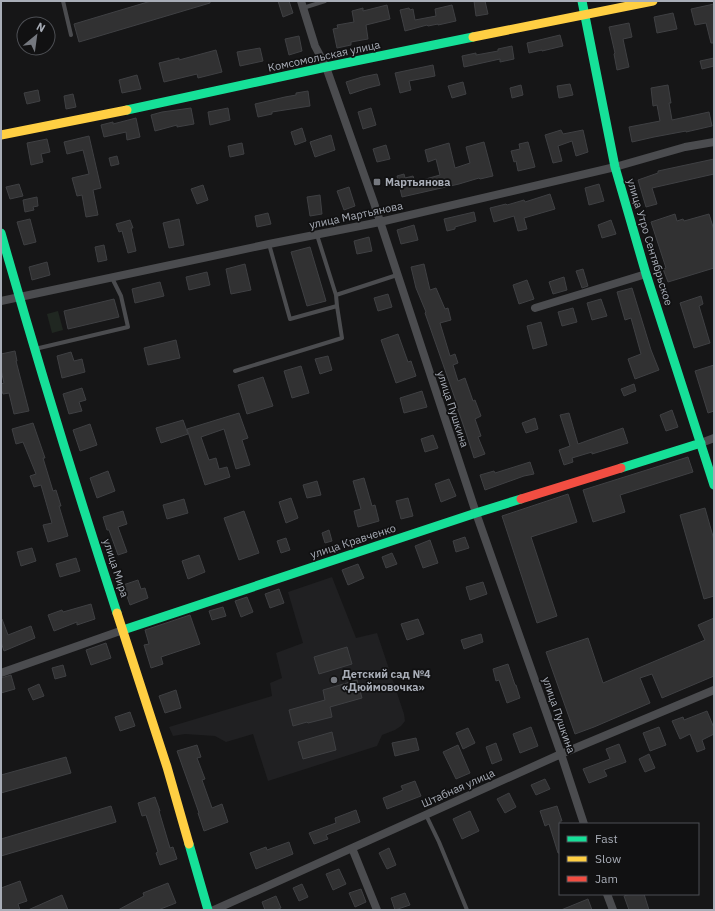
<svg xmlns="http://www.w3.org/2000/svg" width="715" height="911" font-family="'IBM Plex Sans',sans-serif">
<style>
.built{fill:#202022}
.green{fill:#202721}
.building{fill:#313132;stroke:#3f4043}
.lines{fill:none;stroke-linecap:round;stroke-linejoin:round}
.lane{stroke:#4b4c4f;stroke-width:4}
.street{stroke:#4b4c4f;stroke-width:8}
.fast{stroke:#16e098;stroke-width:9}
.slow{stroke:#ffcf43;stroke-width:9}
.jam{stroke:#f24e42;stroke-width:9}
.poi-dot{fill:#75787f;stroke:#111112;stroke-width:1.5}
.labels{text-anchor:middle;stroke-width:3.5;stroke-linejoin:round;paint-order:stroke}
.street-label{font-size:11px;fill:#a8adb7;stroke:#111112}
.poi-label{font-size:11px;font-weight:bold;fill:#a8adb7;stroke:#111112;text-anchor:start}
</style>
<rect width="100%" height="100%" fill="#161617"/>
<path class="built" d="M332,577L356,638L377,633L404,714L405,721L401,726L395,730L382,735L377,746L268,781L253,734L226,742L215,736L185,734L173,736L169,727L272,696L270,683L282,678L276,653L303,643L288,592Z"/>
<path class="green" d="M58,311L63,330L52,333L47,314Z"/>
<path class="building" d="M151,1H210V3L79,42L74,24Z
M278,1H289L293,13L283,17Z
M474,1H485L488,14L476,16Z
M714,4V43H711L706,23L695,25L691,9Z
M387,5L390,19L366,25L368,39L351,42V45L337,48L333,29L338,28L337,25L354,22L352,11L363,8V11Z
M452,5L456,21L438,25V24L428,26L427,25L405,31L400,10L409,8L410,10L413,9L415,20L436,16L435,9Z
M673,13L677,29L657,33L654,17Z
M629,23L632,37L623,39L629,67L617,70L614,54L615,53L609,27Z
M560,35L563,46L542,51V50L529,53L527,43Z
M299,36L302,51L289,55L285,39Z
M512,46L514,59L500,62V59L464,67L462,56L476,53V55L498,51V49Z
M260,48L263,61L240,66L237,52Z
M216,50L222,72L198,78L197,74L164,82L159,63L179,58V60Z
M714,58V66L702,69L700,61Z
M433,65L435,76L409,81L411,90L400,93L395,73Z
M377,74L380,85L368,88L350,94L346,82L362,77Z
M137,75L141,89L122,93L119,80Z
M463,82L466,94L452,98L448,86Z
M570,84L573,95L559,98L557,86Z
M521,85L523,95L512,98L510,88Z
M668,85L671,103H669L672,120L709,112L712,126L686,132V131L654,137L632,142L629,127L660,121L657,105L653,106L651,88Z
M38,90L40,101L27,104L24,93Z
M308,91L310,106L272,112V114L258,117L255,104L285,97L296,95V93Z
M73,94L76,107L66,109L64,96Z
M191,108L194,124L177,127V125L155,131L151,115L162,112Z
M228,108L230,120L210,125L208,112Z
M371,108L376,125L363,129L358,112Z
M136,118L140,137L127,140L126,132L104,137L101,125L113,122V124Z
M302,128L306,141L295,145L291,132Z
M561,130L563,134L583,130L588,152L576,156L572,141L558,146L562,161L553,163L545,135Z
M331,135L335,150L315,157L310,142Z
M89,136L101,188L93,190L98,215L86,217L82,195L77,196L72,178L89,174L83,150L67,154L64,142Z
M47,139L50,152L41,154L43,162L31,165L27,143Z
M484,142L493,176L480,179L479,178L459,184L402,197L397,176L404,174L405,178L413,176L415,182L440,175L436,159L428,162L425,150L449,143L455,168L470,163L466,147Z
M528,142L535,167L518,171L516,161L514,162L511,151L520,149L519,144Z
M242,143L244,154L230,157L228,146Z
M386,145L390,159L377,162L373,149Z
M117,156L119,164L111,166L109,158Z
M714,159V174L652,188L657,204L646,207L638,180L658,173V171Z
M19,184L23,196L10,199L6,187Z
M599,184L604,201L589,205L585,188Z
M203,185L208,200L197,204L191,189Z
M349,187L355,206L344,210L337,191Z
M550,194L555,209L524,218L527,229L518,231L514,216L494,222L490,208L506,204L507,205L524,200L525,202Z
M320,195L322,214L310,216L307,197Z
M37,197L38,206L33,207L34,210L25,212L23,200Z
M474,212L476,221L455,227V229L447,231L444,219Z
M268,213L271,224L257,227L255,216Z
M675,214L677,221L683,219L684,221L709,214L714,230V268L668,282L663,269L666,268L651,222Z
M30,219L36,242L24,245L17,222Z
M179,219L184,245L169,248L163,223Z
M130,220L133,228H131L136,251L128,253L122,231L119,232L116,224Z
M611,220L616,234L602,238L598,225Z
M414,225L418,240L401,244L397,230Z
M369,237L372,251L357,254L354,241Z
M104,245L107,260L98,262L95,247Z
M310,247L326,301L307,306L291,252Z
M47,262L50,275L32,280L29,267Z
M245,264L251,290L231,294L226,269Z
M424,264L430,290L436,288L445,309L448,308L451,320L440,323L450,356L455,354L458,363L453,365L458,381L465,378L473,401L475,400L481,416L475,419L481,436L478,437L485,454L474,458L466,433L457,407H458L425,313L426,312L416,288L411,267Z
M583,269L588,286L582,288L576,271Z
M207,272L210,285L189,290L186,277Z
M564,277L567,290L553,294L549,282Z
M527,280L534,299L519,304L513,285Z
M160,282L164,296L135,303L132,289Z
M632,288L651,350L659,370L635,379L628,359L641,354L631,318L625,320L617,292Z
M388,294L392,307L378,311L374,298Z
M701,296L703,304L699,306L710,343L694,348L680,303Z
M114,299L119,317L68,329L64,311Z
M601,299L607,316L592,320L587,303Z
M573,308L577,322L562,326L558,312Z
M541,322L547,345L533,349L527,326Z
M398,334L408,362L411,361L416,376L396,383L381,340Z
M176,340L180,358L148,365L144,348Z
M15,351L17,361H16L29,411L14,414L9,393L3,394L1,389V384L4,383L1,370V354Z
M71,352L74,361L82,359L85,372L62,378L57,356Z
M328,356L332,370L320,374L315,359Z
M714,365V411L708,413L695,371Z
M301,366L309,393L292,398L284,371Z
M263,377L273,406L247,414L238,385Z
M634,384L636,391L624,396L621,389Z
M82,388L86,400L79,402L82,411L69,414L63,394Z
M422,391L427,407L404,413L400,398Z
M672,410L678,427L666,431L660,415Z
M239,413L248,438L242,440L250,465L236,469L224,429L201,437L209,460L216,458L219,469L227,467L230,477L205,485L187,429Z
M569,413L578,444L603,435L623,428L628,443L592,454V452L572,458L573,462L564,465L559,450L570,446L560,415Z
M535,418L538,429L526,433L522,423Z
M183,420L188,434L161,443L156,428Z
M33,423L45,458H43L53,491L56,490L61,506H59L68,536L48,542L43,525L52,523L41,485L34,487L30,476L36,474L23,442L16,444L12,429Z
M90,424L97,445L80,451L73,430Z
M433,435L438,448L425,452L421,439Z
M688,457L693,472L620,495L625,512L593,522L583,490Z
M530,462L534,474L524,476L485,490L480,475L494,471L495,473Z
M108,471L115,491L97,498L90,478Z
M364,478L372,506L375,505L379,521L358,527L354,511L361,509L353,481Z
M449,479L456,496L441,502L435,484Z
M317,481L321,495L307,498L303,485Z
M568,494L577,522L531,537L557,616L537,623L502,516Z
M291,498L298,518L286,523L279,502Z
M408,498L413,516L401,519L396,501Z
M184,499L188,513L167,519L163,505Z
M705,508L714,540V596L704,599L680,515Z
M123,511L127,524L118,527L127,552L118,555L109,530H107L103,517Z
M244,511L259,553L239,560L224,518Z
M329,530L332,541L325,543L322,533Z
M465,537L469,548L456,552L453,541Z
M286,538L290,550L281,553L277,541Z
M430,540L438,563L423,568L415,546Z
M32,548L36,561L21,566L17,552Z
M392,553L397,564L386,568L382,557Z
M199,555L205,572L188,579L182,561Z
M76,558L80,571L60,577L56,564Z
M358,564L364,578L348,585L342,570Z
M138,580L141,589L145,588L148,598L130,605L123,585Z
M483,582L487,594L470,600L466,587Z
M279,589L284,603L270,608L265,594Z
M247,597L253,612L241,617L235,601Z
M91,604L95,619L77,625V622L54,631L48,615L62,610L63,612Z
M223,607L226,616L212,620L209,611Z
M190,615L200,644L161,657L163,664L151,668L144,645L149,644L145,630Z
M714,618V676L662,698L652,674L640,678L650,703L594,727L575,734L546,652L588,638L603,683L705,640L698,625Z
M1,619H2L8,635L31,626L35,638L4,651L1,642Z
M418,619L424,634L407,640L401,624Z
M481,634L483,642L464,649L461,640Z
M106,643L111,658L91,665L86,650Z
M347,647L352,664L319,674L314,657Z
M508,664L515,685H516L520,698L507,703L499,680L496,681L493,669Z
M63,665L66,676L55,679L52,668Z
M11,675L15,689L1,693V678Z
M357,680L362,698L330,707L332,717L308,723L307,722L293,726L289,710L325,700L323,690Z
M39,684L44,696L33,700L28,689Z
M176,690L181,708L165,713L159,696Z
M707,711L714,728V734L702,740L705,749L697,752L690,734L680,739L672,721L683,717L684,720Z
M130,712L135,726L120,731L115,717Z
M531,727L538,746L520,753L513,734Z
M659,727L666,745L650,751L643,733Z
M468,728L475,743L463,749L456,733Z
M332,732L336,750L303,759L298,742Z
M416,738L419,750L395,756L392,743Z
M496,743L502,760L492,764L486,747Z
M619,744L626,762L604,770L607,776L589,783L583,769L610,759L606,749Z
M197,745L201,757L197,758L205,779L202,780L212,808L222,804L228,822L204,831L198,813H199L192,793L177,751Z
M458,745L470,773L456,779L443,752Z
M649,754L655,768L645,772L639,759Z
M66,757L71,773L1,793V775Z
M545,779L550,789L536,795L531,785Z
M415,781L421,796L387,809L383,798L403,790L401,786Z
M509,793L516,807L505,813L497,799Z
M155,797L160,811H159L170,848L173,847L177,859L160,865L156,853L158,852L146,815L142,816L138,803Z
M111,806L116,822L1,856V839Z
M557,806L562,821H560V853H558L549,824L545,826L540,811Z
M356,810L360,822L326,835L328,839L314,844L309,833L336,823L335,818Z
M470,811L479,831L462,839L453,819Z
M289,842L293,854L256,869L250,853L266,847L267,850Z
M389,848L396,865L387,869L379,853Z
M339,869L346,884L333,890L326,874Z
M20,881L27,901L18,904L20,910H2L1,907V888Z
M168,883L176,903L158,910H118L144,896L143,893Z
M302,884L308,897L299,901L293,888Z
M361,889L366,902L355,907L349,893Z
M405,893L410,905L395,910L391,898Z
M630,894H644L649,910H629L624,896Z
M62,895L68,910H28Z
M276,896L281,908L276,910H265L262,902Z
M588,899L592,910H561Z"/>
<g class="lines">
<path class="lane" d="M63,1L71,35
M303,8L325,1
M269,244L290,319L337,306L336,295L317,235
M336,295L397,275
M35,349L128,327L121,296L112,278
M235,371L342,338L337,306
M426,815L439,842L467,910"/>
<path class="street" d="M301,1L315,46L326,67L374,203L476,513L561,754L584,824
M1,301L269,244L380,222L615,167L685,147L714,142
M535,308L646,274
M701,443L714,438
M1,673L123,630
M352,848L377,910
M607,894L613,910
M214,910L561,754L714,690"/>
<path class="fast" d="M582,1L615,167L646,274L714,485
M127,110L326,67L473,37
M1,233C37,360 76,487 117,613
M621,468L701,443
M123,630L476,513L521,499
M189,844L208,910"/>
<path class="slow" d="M473,37L653,1
M1,135L127,110
M117,613L167,767L189,844"/>
<path class="jam" d="M521,499L621,468"/>
</g>
<g class="poi-dot">
<rect x="373" y="178" width="8" height="8" rx="2"/>
<circle cx="334" cy="680" r="4"/>
</g>
<g class="labels">
<g class="street-label">
<text transform="translate(324 56) rotate(-12)" y="4">Комсомольская улица</text>
<text transform="translate(356 215) rotate(-12)" y="4">улица Мартьянова</text>
<text transform="translate(650 242) rotate(73)" y="4">улица Утро Сентябрьское</text>
<text transform="translate(453 409) rotate(72)" y="4">улица Пушкина</text>
<text transform="translate(353 541) rotate(-18)" y="4">улица Кравченко</text>
<text transform="translate(116 568) rotate(72)" y="4">улица Мира</text>
<text transform="translate(559 715) rotate(71)" y="4">улица Пушкина</text>
<text transform="translate(458 788) rotate(-24)" y="4">Штабная улица</text>
</g>
<g class="poi-label">
<text x="385" y="186">Мартьянова</text>
<text x="342" y="678">Детский сад №4<tspan x="342" dy="13">«Дюймовочка»</tspan></text>
</g>
</g>
<rect width="715" height="911" fill="none" stroke="#a8adb7" stroke-width="4"/>
<rect x="559" y="823" width="140" height="72" fill="#111112" stroke="#4d4f54"/>
<rect x="567" y="836" width="20" height="6" fill="#16e098" stroke="#4d4f54"/>
<text x="595" y="843" font-size="12" fill="#a8adb7">Fast</text>
<rect x="567" y="856" width="20" height="6" fill="#ffcf43" stroke="#4d4f54"/>
<text x="595" y="863" font-size="12" fill="#a8adb7">Slow</text>
<rect x="567" y="876" width="20" height="6" fill="#f24e42" stroke="#4d4f54"/>
<text x="595" y="883" font-size="12" fill="#a8adb7">Jam</text>
<g transform="translate(36 36) rotate(29)"><circle r="19" fill="#111112" stroke="#4d4f54"/>
<path d="M0-3L7 15L0 10L-7 15Z" fill="#75787f"/>
<text y="-6" font-size="11" font-weight="bold" text-anchor="middle" fill="#a8adb7">N</text>
</g>
</svg>
